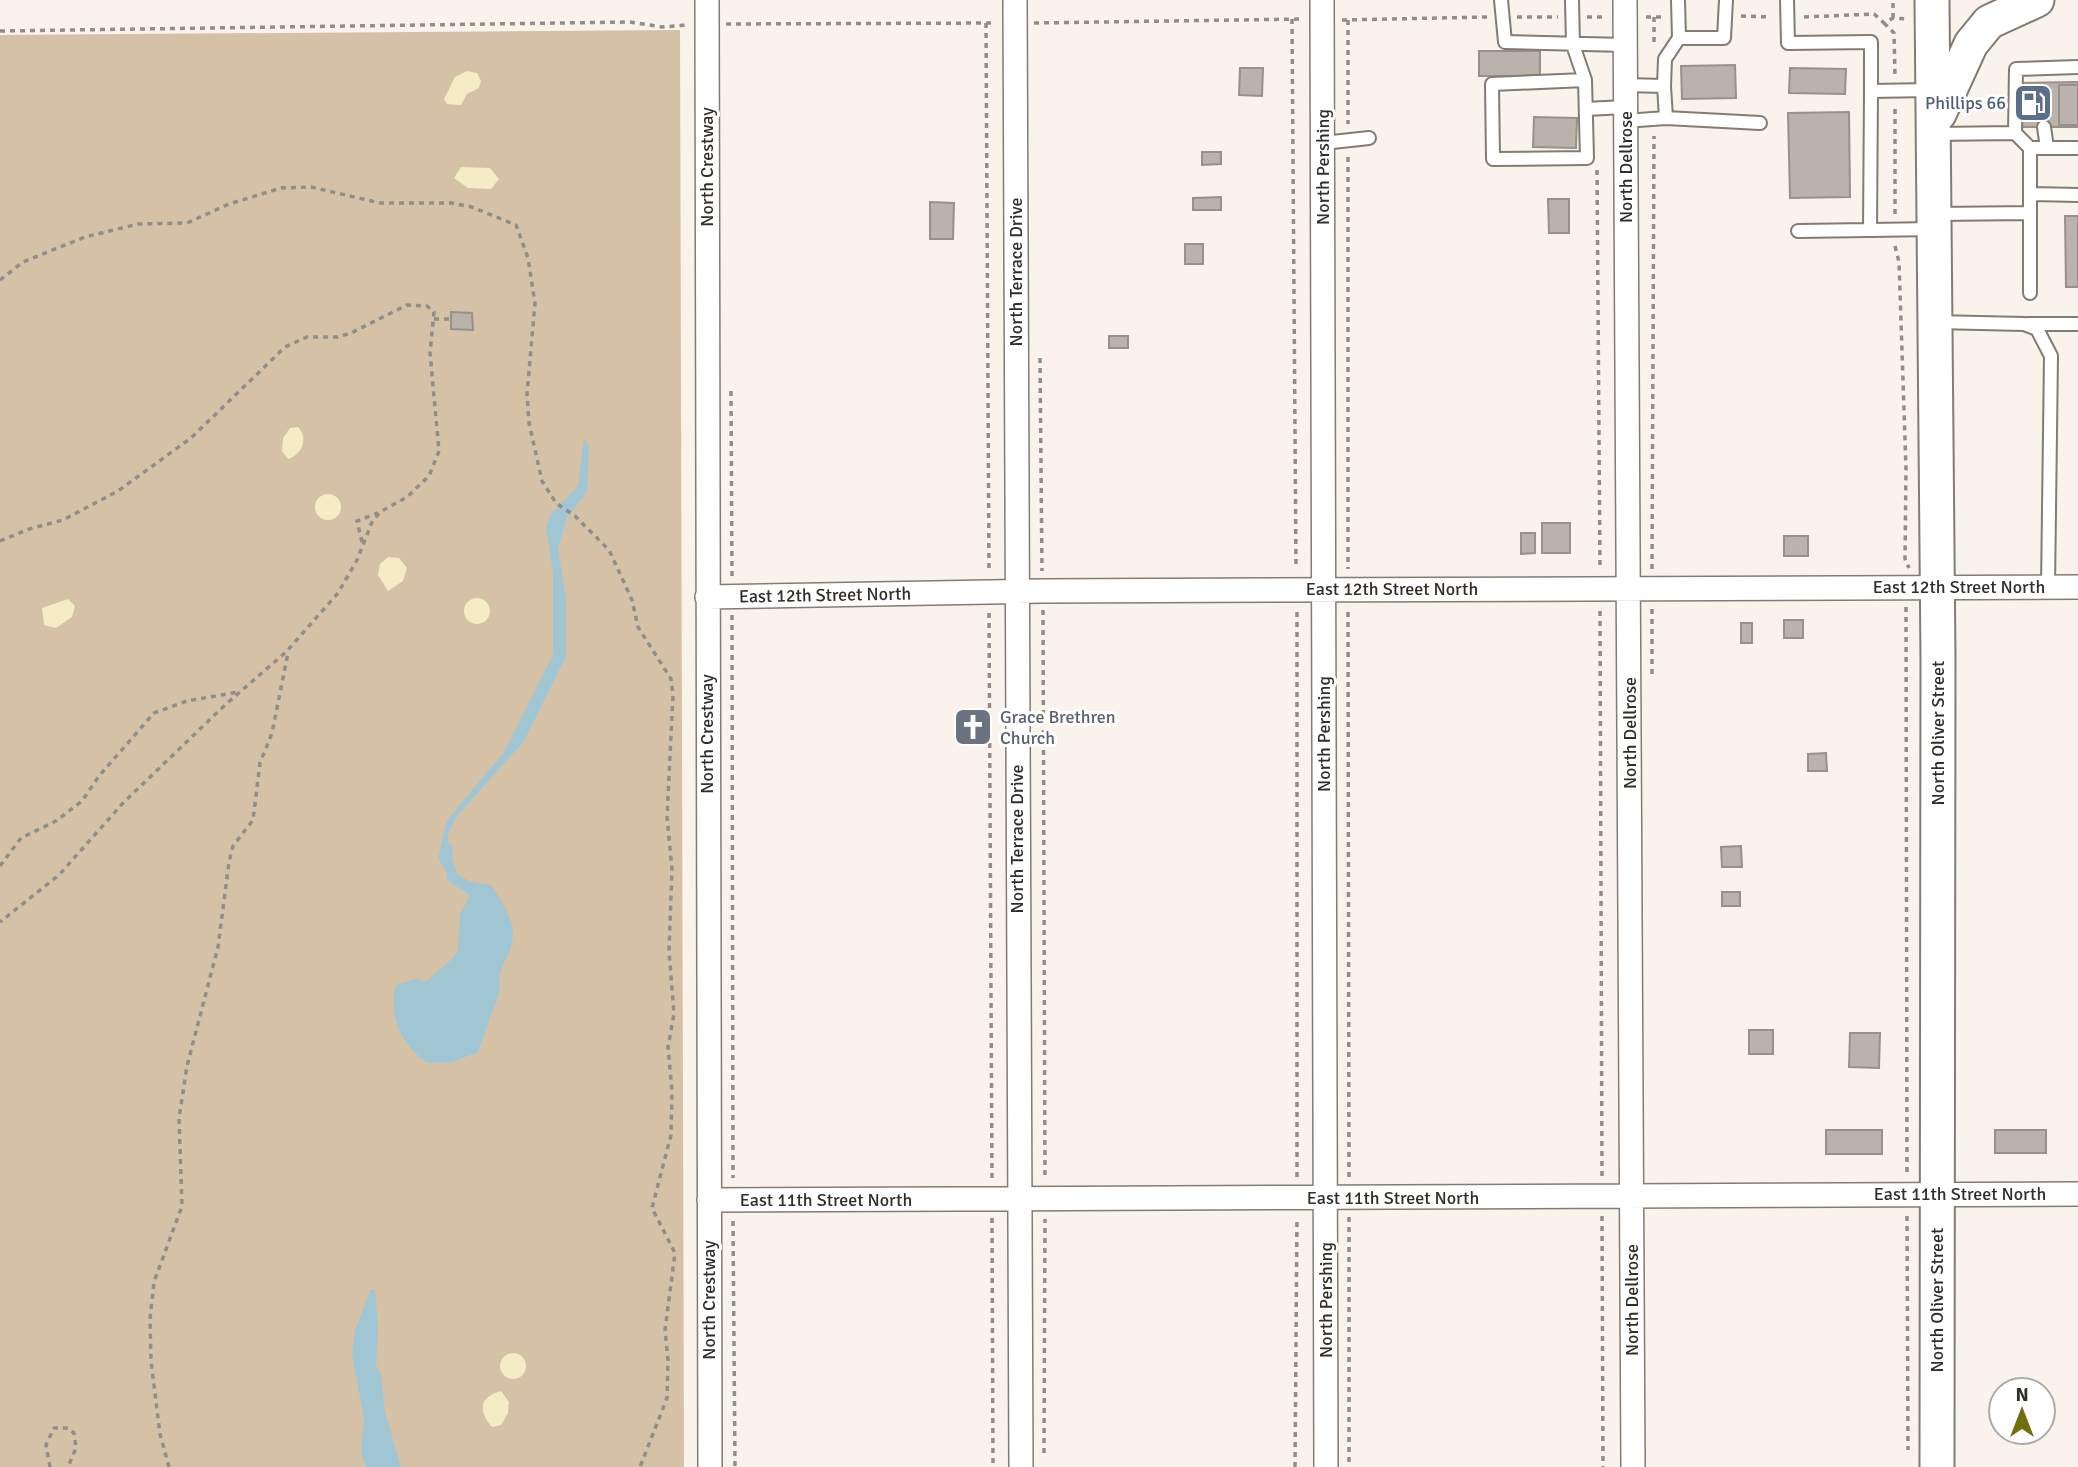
<svg xmlns="http://www.w3.org/2000/svg" width="2078" height="1467" font-family="Signika,sans-serif">
<style>
.green{fill:#d4c1a6}
.sand{fill:#f5ebc5}
.water{fill:#a1c6d3}
.building{fill:#b9b3ab;stroke:#97918a;stroke-width:2}
.lines{fill:none;stroke-linecap:round;stroke-linejoin:round}
.lane-casing{stroke:#827c75;stroke-width:16}
.street-casing{stroke:#827c75;stroke-width:26}
.secondary-casing{stroke:#827c75;stroke-width:37}
.path{stroke:#918d87;stroke-width:3.5;stroke-dasharray:5 5;stroke-linecap:butt}
.lane{stroke:#fff;stroke-width:12}
.street{stroke:#fff;stroke-width:23}
.secondary{stroke:#fff;stroke-width:33}
.labels{text-anchor:middle;stroke-width:6;stroke-linejoin:round;paint-order:stroke}
.service-label{font-size:18px;fill:#4e5e75;stroke:#fff;text-anchor:end}
.street-label{font-size:18px;fill:#302d2a;stroke:#fff}
.worship-label{font-size:18px;fill:#5b616d;stroke:#fff;text-anchor:start}
</style>
<rect width="100%" height="100%" fill="#f9f3eb"/>
<path class="green" d="M680,30L684,1467H0V35Z"/>
<path class="sand" d="M467,71L477,73L481,81L479,88L467,94L461,105L447,104L444,99L455,77Z
M461,167L490,168L499,179L491,189L468,188L454,178Z
M298,427C309,438 302,455 288,459L282,451L283,438L290,428Z
M315 507a13 13 0 1 1 26 0a13 13 0 1 1-26 0Z
M388,557L399,558L407,568L403,581L388,591L378,575L380,564Z
M464 611a13 13 0 1 1 26 0a13 13 0 1 1-26 0Z
M68,599L75,606L72,617L56,628L44,625L42,608Z
M500 1366a13 13 0 1 1 26 0a13 13 0 1 1-26 0Z
M501,1391L509,1402L508,1413L501,1425L492,1427C478,1411 479,1397 501,1391Z"/>
<path class="water" d="M584,438L589,446L587,492L567,517L558,548L566,599V656L524,741L457,816L448,834V843L453,845L452,858L457,874L469,881L491,885C505,906 520,926 509,952C503,966 497,974 500,990L478,1052L452,1062L428,1063C402,1046 388,1017 396,985L417,978L425,982L453,958L458,950L460,914L470,895L447,880V873L438,858L447,820L504,752L553,655V572L546,528L550,515L578,486Z
M371,1289H375L378,1328L376,1366L381,1374L385,1412L401,1467H366L361,1454L364,1418L352,1355L355,1330Z"/>
<path class="building" d="M1479,51H1540V76H1479Z
M1735,65L1736,98L1682,99L1681,66Z
M1240,68H1263L1262,96L1239,95Z
M1790,68L1846,69L1845,94L1789,93Z
M2078,82V127H2022L2021,83Z
M2059,85H2078V125H2059Z
M1849,112L1850,197L1790,198L1788,113Z
M1534,117L1577,118L1576,148L1533,147Z
M1202,152H1221V164L1202,165Z
M1221,197V210H1193V198Z
M1548,199H1569V233H1549Z
M930,202L954,203L953,239H930Z
M2065,216H2078V287H2066Z
M1185,244H1203V264H1185Z
M451,312L472,313L473,330L451,329Z
M1109,336H1128V348H1109Z
M1542,523H1570V553H1542Z
M1521,533H1535V553L1521,554Z
M1784,536H1808V556H1784Z
M1784,620H1803V638H1784Z
M1741,623H1752V643H1741Z
M1826,753L1827,771H1808V754Z
M1741,846L1742,867H1722L1721,847Z
M1722,892H1740V906H1722Z
M1749,1030H1773V1054H1749Z
M1850,1033H1880L1879,1068L1849,1067Z
M1826,1130H1882V1154H1826Z
M1995,1130H2046V1153H1995Z"/>
<g class="lines">
<defs>
<path id="lane" d="M1501,0L1505,42L1625,45
M1572,0L1573,45L1585,80L1587,158L1493,159L1492,84L1585,80
M1678,0L1679,38H1724L1726,0
M1787,0L1788,43L1871,42V91L1930,90
M2078,67L2016,69L2015,133L2030,148H2078
M1625,85L1664,86L1665,59L1679,38
M1871,91L1870,230L1934,229
M1586,109L1625,107
M1666,118L1760,123
M1625,121L1666,118L1664,86
M2044,127L2047,148
M1935,134L2015,133
M1323,143L1369,138
M2030,194L2078,195
M2030,213V293
M1935,214L2030,213V148
M1798,231L1870,230
M1935,322L2024,324L2037,329L2051,356L2048,587
M2027,324H2078"/>
<path id="street" d="M707,0L710,1467
M1015,0L1021,1467
M1322,0L1326,1467
M1625,0L1633,1467
M707,597L1042,591L2078,587
M709,1200L2078,1194"/>
<path id="secondary" d="M1932,0L1938,659L1937,1467
M1939,114L1971,44L1989,22L2037,0"/>
</defs>
<use href="#lane" class="lane-casing"/>
<use href="#street" class="street-casing"/>
<use href="#secondary" class="secondary-casing"/>
<path class="path" d="M1741,16L1771,17
M1517,17H1558
M1587,17H1603
M1646,17H1663
M1654,17V47
M1804,17L1874,14L1884,23L1893,18L1906,19
M1893,18V0
M1292,19L1296,569
M1342,20L1488,17
M1348,20V124
M986,23L989,570
M1034,23L1303,19
M1884,23L1894,33L1895,77
M726,24L995,23
M0,31L630,22L662,27L687,25
M1348,157V569
M1597,170L1600,568
M1895,214V106
M1895,246L1899,262L1906,469L1905,559L1909,568
M0,280L23,262L85,237L138,224L187,223L229,204L281,188L311,187L380,203H451L472,207L516,225L528,258L535,303L527,394L529,423L542,481L556,503L575,516L609,550L632,600L638,627L671,679L673,695L667,817L672,869L669,951L674,1014L668,1047L672,1091L671,1135L652,1208L675,1253L665,1330L668,1360L667,1398L640,1467
M434,319H451
M1040,358L1042,571
M731,391L732,576
M0,541L29,529L63,520L118,491L191,438L285,347L307,337H337L351,333L407,305L427,306L434,312L430,353L439,451L429,476L407,497L380,512L372,522L357,560L338,593L286,652L225,705L123,803L59,875L0,922
M362,542L357,521L378,513
M1652,569L1654,136
M1906,607L1907,1173
M1043,610L1045,1180
M1600,611L1602,1177
M1297,612V1178
M1348,612L1349,1178
M989,613L992,1179
M732,615L733,1178
M1652,674V608
M0,866L21,838L56,821L82,801L99,776L154,713L187,701L238,692
M1602,1216L1603,1467
M1907,1216L1908,1450
M1349,1217V1467
M992,1218L993,1467
M733,1221L735,1467
M1044,1453L1045,1219
M50,1467L46,1445L54,1428H68L74,1433L76,1448L68,1467
M169,1467L160,1434L151,1361L150,1319L154,1282L182,1206L179,1118L187,1066L218,947L229,862L233,846L253,820L260,763L272,733L288,653
M1295,1467L1297,1217"/>
<use href="#lane" class="lane"/>
<use href="#street" class="street"/>
<use href="#secondary" class="secondary"/>
</g>
<defs>
<symbol id="fuel-square" viewBox="-11 -11 22 22"><rect x="-9" y="-9" width="18" height="18" rx="4" fill="#5c6f8a" stroke="#fff"/><path d="M-5.5-6h7V0h2V4h1.3V-2.5L3-4.5l.8-.8L6-3V5H2.5V1h-1V6h-7ZM-4.2-4.7v3.2H.2V-4.7Z" fill="#fff"/></symbol>
<symbol id="church-square" viewBox="-11 -11 22 22"><rect x="-9" y="-9" width="18" height="18" rx="4" fill="#6b7280" stroke="#fff"/><path d="M-1.2-6h2.4v3.5h3.3v2.4h-3.3V6h-2.4V-.1h-3.3v-2.4h3.3Z" fill="#fff"/></symbol>
</defs>
<g fill-rule="evenodd">
<use href="#fuel-square" x="2011" y="81" width="44" height="44"/>
<use href="#church-square" x="951" y="705" width="44" height="44"/>
</g>
<g class="labels">
<g class="service-label">
<text x="2006" y="109">Phillips 66</text>
</g>
<g class="street-label">
<text transform="translate(707 167) rotate(-90)" y="6">North Crestway</text>
<text transform="translate(1323 167) rotate(-90)" y="6">North Pershing</text>
<text transform="translate(1626 167) rotate(-90)" y="6">North Dellrose</text>
<text transform="translate(1016 272) rotate(-90)" y="6">North Terrace Drive</text>
<text x="1959" y="593">East 12th Street North</text>
<text x="1392" y="595">East 12th Street North</text>
<text transform="translate(825 595) rotate(-1)" y="6">East 12th Street North</text>
<text transform="translate(1630 733) rotate(-90)" y="6">North Dellrose</text>
<text transform="translate(1938 733) rotate(-90)" y="6">North Oliver Street</text>
<text transform="translate(707 734) rotate(-90)" y="6">North Crestway</text>
<text transform="translate(1324 734) rotate(-90)" y="6">North Pershing</text>
<text transform="translate(1017 839) rotate(-90)" y="6">North Terrace Drive</text>
<text x="1960" y="1200">East 11th Street North</text>
<text x="1393" y="1204">East 11th Street North</text>
<text x="826" y="1206">East 11th Street North</text>
<text transform="translate(709 1300) rotate(-90)" y="6">North Crestway</text>
<text transform="translate(1326 1300) rotate(-90)" y="6">North Pershing</text>
<text transform="translate(1632 1300) rotate(-90)" y="6">North Dellrose</text>
<text transform="translate(1937 1300) rotate(-90)" y="6">North Oliver Street</text>
</g>
<g class="worship-label">
<text x="1000" y="723">Grace Brethren<tspan x="1000" dy="21">Church</tspan></text>
</g>
</g>
<g transform="translate(2022 1411)"><circle r="33" fill="#ffffff" stroke="#acabaa" stroke-width="2"/>
<path d="M0-5L12 26L0 18L-12 26Z" fill="#716e0e"/>
<text y="-10" font-size="19" font-weight="bold" text-anchor="middle" fill="#302d2a">N</text>
</g>
</svg>
